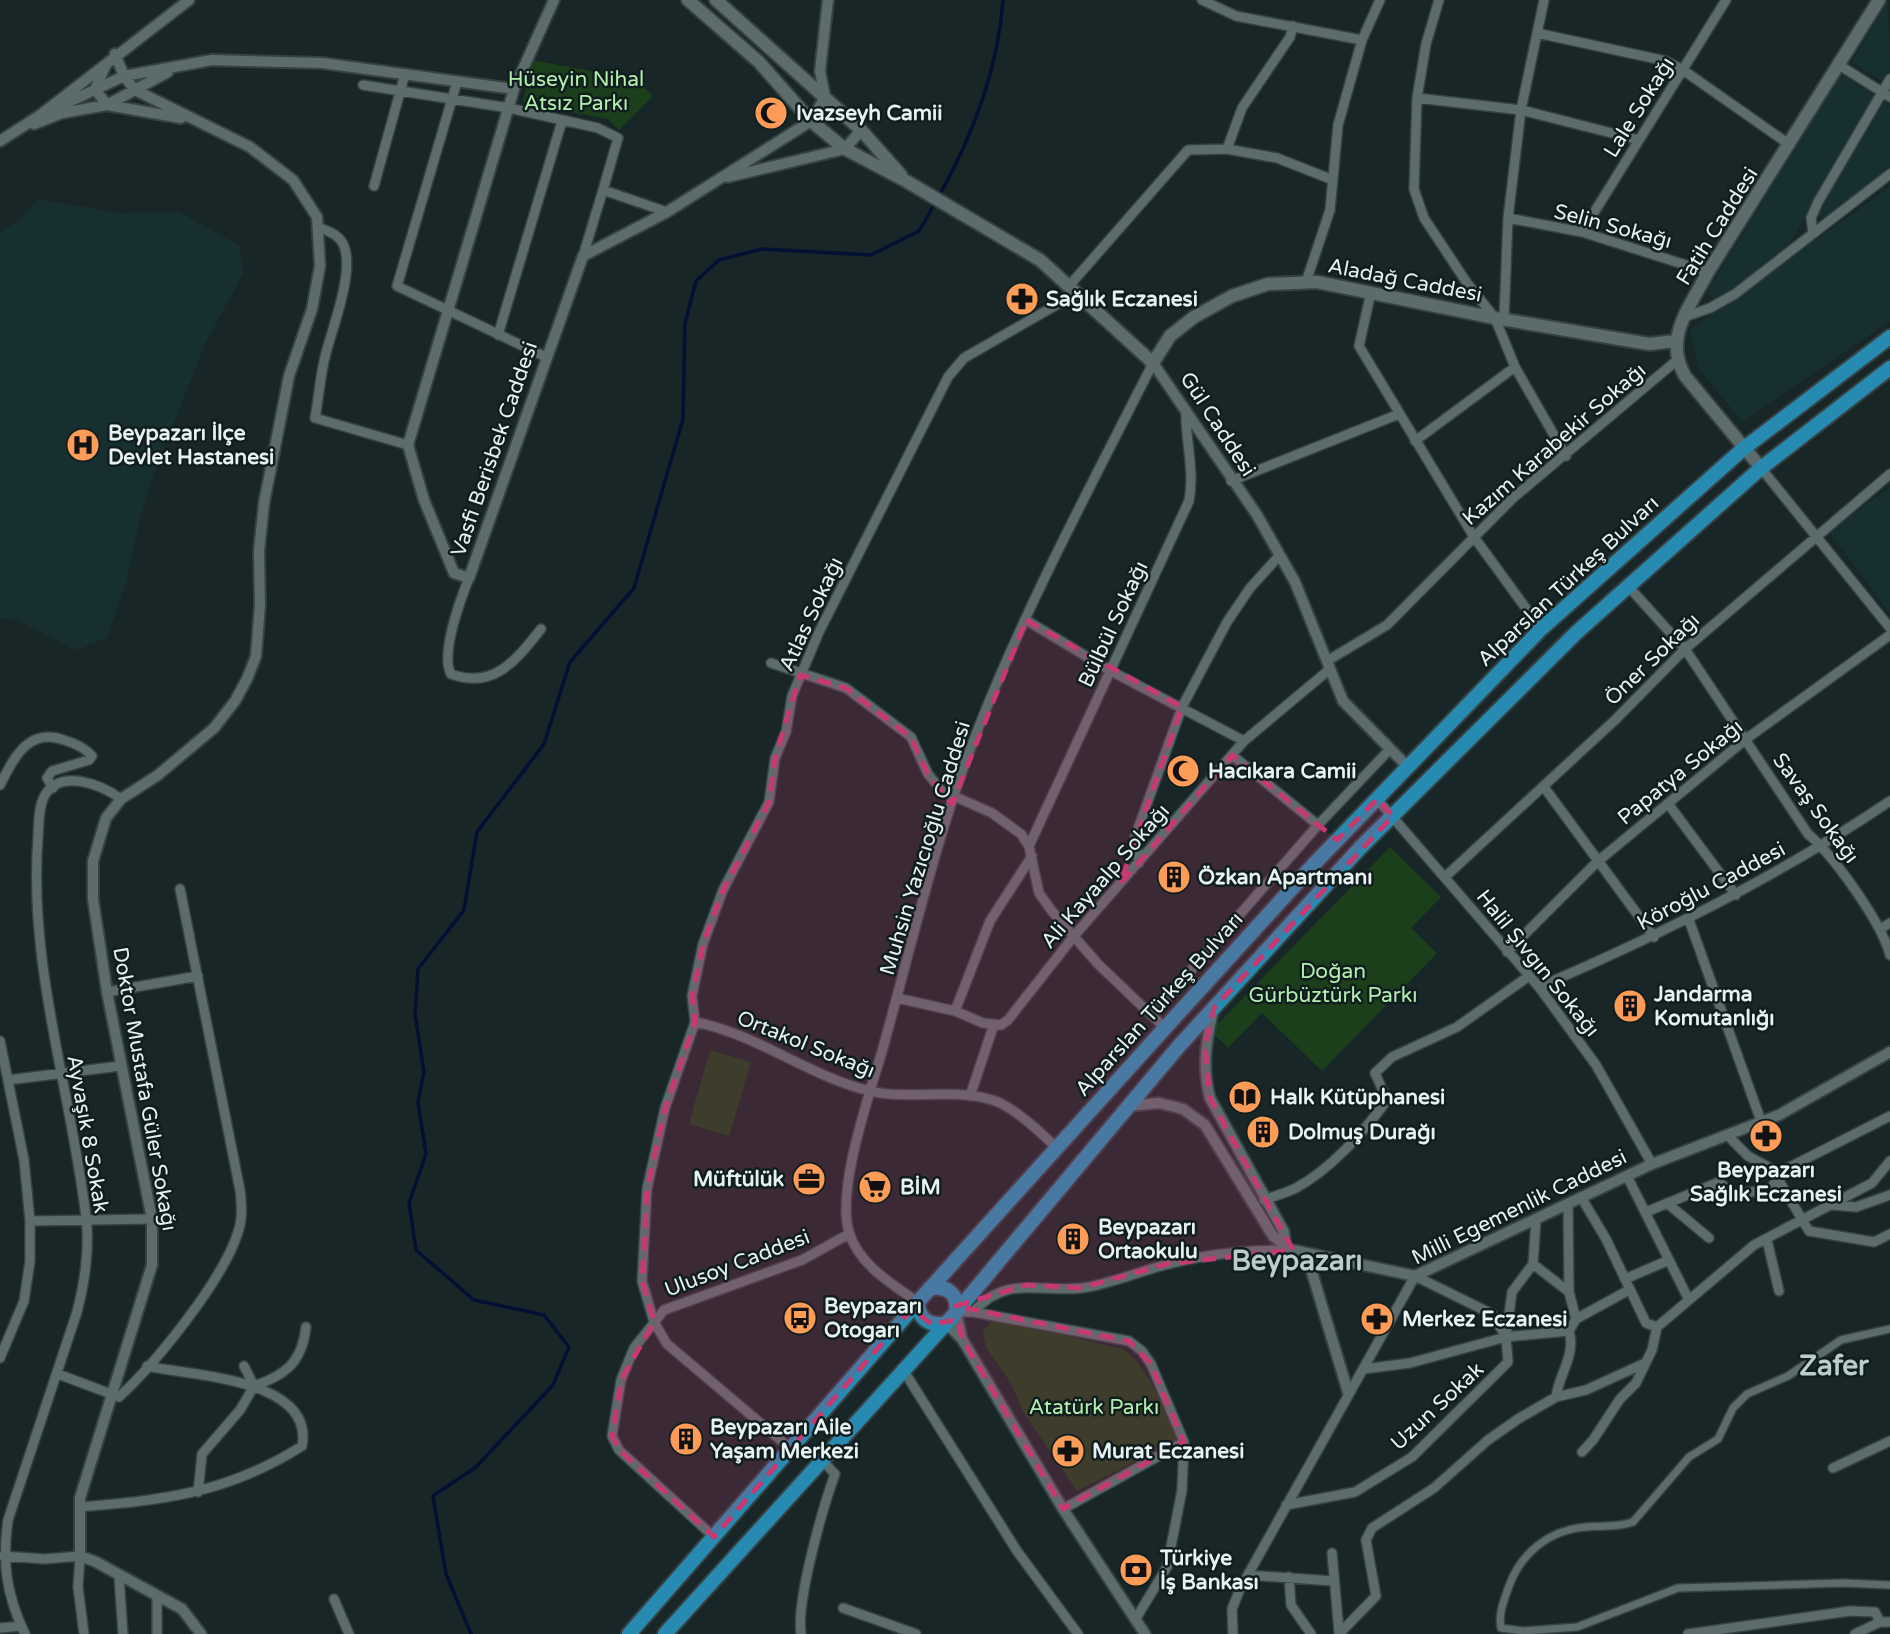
<svg xmlns="http://www.w3.org/2000/svg" width="1890" height="1634" font-family="'Varela Round',sans-serif">
<style>
.built{fill:#182f30}
.green{fill:#1c3f1b}
.lines{fill:none;stroke-linecap:round;stroke-linejoin:round}
.stream{stroke:#011033;stroke-width:3.5}
.pedestrian-casing{stroke:#364142;stroke-width:10}
.minor-casing{stroke:#364142;stroke-width:12}
.tertiary-casing{stroke:#364142;stroke-width:14}
.secondary-casing{stroke:#364142;stroke-width:16}
.trunk-casing{stroke:#364142;stroke-width:18}
.pedestrian{stroke:#5c6c6d;stroke-width:7}
.minor{stroke:#5c6c6d;stroke-width:9}
.tertiary{stroke:#5c6c6d;stroke-width:10}
.secondary{stroke:#5c6c6d;stroke-width:12}
.trunk{stroke:#278ab0;stroke-width:14}
.marked{fill:#c83972;fill-opacity:0.2;stroke:#c83972;stroke-width:5;stroke-dasharray:14 9;stroke-linejoin:round}
.labels{text-anchor:middle;stroke-width:5;stroke-linejoin:round;paint-order:stroke}
.park-label{font-size:21px;fill:#b3eeaf;stroke:#101d1e}
.street-label{font-size:21px;fill:#e8f1f2;stroke:#101d1e}
.poi-label{font-size:21px;font-weight:bold;fill:#e8f1f2;stroke:#101d1e;text-anchor:start}
.district-label{font-size:28px;font-weight:bold;fill:#bbcccd;stroke:#101d1e}
</style>
<rect width="100%" height="100%" fill="#192627"/>
<path class="built" d="M1888,0L1890,74L1885,83L1852,62Z
M1841,74L1876,97L1786,249L1716,301L1706,294Z
M1884,102L1890,105V169L1824,219L1816,214Z
M1890,187V321L1742,422L1698,367L1690,330Z
M38,199L120,213L179,212L240,246L243,274L206,342L156,468L140,517L127,580L107,638L76,650L17,620L0,619V232L21,219Z
M1890,487V613L1829,532Z"/>
<path class="green" d="M531,60L636,79L653,96L619,130L608,119L523,103Z
M1390,847L1441,897L1411,928L1437,953L1322,1071L1262,1013L1228,1048L1211,1031Z
M710,1050L751,1062L729,1136L689,1124Z
M992,1321H1005L1122,1349C1148,1363 1164,1413 1179,1439L1077,1491L1022,1410L1011,1383L986,1348L983,1331Z"/>
<g class="lines">
<path class="stream" d="M939,196C972,137 998,68 1003,0
M471,1634L446,1574L433,1496L476,1467L553,1385L569,1347L544,1315L474,1300L416,1250L409,1203L426,1154L418,1102L424,1072L415,1014L418,969L464,910L477,832L544,744L570,662L634,588L683,419L685,323L696,281L719,260L762,249L871,255L919,231L935,203"/>
<defs>
<path id="pedestrian" d="M1890,1329L1841,1340L1788,1376L1747,1394L1733,1408L1718,1439L1689,1457L1633,1522C1617,1528 1602,1525 1585,1527C1549,1530 1521,1553 1509,1586C1504,1600 1498,1614 1501,1628L1523,1631L1577,1627L1678,1588L1843,1583L1890,1585"/>
<path id="minor" d="M1202,0L1236,16L1362,40
M1439,0L1426,44L1417,98L1414,189L1424,218L1467,283L1495,318L1515,367L1566,456
M1537,33L1666,61L1683,70L1790,145
M1839,65L1890,97
M457,82L397,286L546,357
M363,85L509,108L598,128L618,138L603,190L667,212
M1417,98L1521,110L1639,140
M1227,149L1242,108L1290,37L1293,26
M374,186L405,74
M1508,218L1582,232L1708,272
M318,227C328,231 340,235 344,246C354,273 333,326 326,353C320,375 319,397 315,418L408,445
M1582,232L1726,0
M1813,233L1811,218L1818,202L1890,79
M583,256L603,190
M1306,282L1330,210L1338,125L1362,40L1380,0
M1069,286L1188,150L1227,149L1277,158L1333,180
M1371,292L1359,346L1474,537L1541,629
M1684,317L1710,308L1735,294L1890,174
M1504,319L1508,218L1521,110L1544,0
M498,335L562,121
M1415,441L1515,367
M1761,468L1890,628
M1231,481L1399,414
M469,578C461,598 440,654 451,674C494,690 516,660 541,629
M1628,586L1685,649L1808,834C1834,856 1882,923 1890,955
M1026,620L1109,670L1244,741
M1327,661L1387,625L1513,498L1676,361
M771,663L846,688L911,737L928,774L942,791L992,813L1021,834L1029,846L1039,893L1051,910L1098,964L1165,1028
M0,785C14,758 28,727 64,740C74,743 85,748 92,756L89,760L52,771L47,778L53,788
M1544,787L1654,937
M1377,799L1539,987L1596,1065L1652,1164
M1669,805L1736,895
M1318,825L1390,749
M1029,846L1189,501C1195,469 1185,441 1186,410
M1139,863L1135,837L1182,707L1227,622L1250,588L1279,556
M1445,877L1615,720L1685,649L1890,474
M1689,920L1761,1121
M1880,929L1890,923
M1507,952L1597,862L1746,739L1890,635
M1539,987C1662,934 1779,876 1890,801
M107,992L198,976
M897,998L955,1011L983,1023L1001,1025L1008,1020L1074,936L1244,741L1330,669
M955,1011L990,921L1032,856
M1152,1015L1318,825L1232,755
M695,1022C757,1034 808,1076 870,1091C911,1101 958,1086 998,1102C1018,1111 1041,1133 1057,1148
M0,1041L24,1160L30,1221V1261L24,1301L0,1358
M8,1080L120,1066
M970,1096L994,1024
M1727,1135L1748,1156L1772,1169L1809,1231L1874,1242L1890,1234
M1627,1176L1688,1298
M1581,1197L1606,1239L1646,1323L1657,1327
M1264,1200C1274,1196 1286,1193 1296,1188C1331,1169 1364,1132 1387,1100L1375,1073L1392,1057L1457,1027L1529,976
M1667,1203L1709,1238
M1832,1205L1856,1207L1890,1195
M1646,1212L1719,1182L1733,1194L1769,1190L1786,1169L1890,1116
M30,1221L152,1219
M1767,1240L1779,1291
M1533,1264L1569,1292
M1625,1279L1669,1260
M918,1302C893,1285 858,1264 849,1232C836,1189 870,1093 883,1048C913,940 938,828 980,724C1029,600 1093,482 1153,363
M956,1312H973C1007,1274 1040,1293 1082,1288C1110,1284 1137,1272 1165,1265C1205,1254 1250,1250 1291,1250
M973,1312L1129,1341L1142,1351L1151,1364L1184,1442L1182,1490L1167,1567L1135,1620
M1576,1319L1629,1290
M244,1366L254,1386
M902,1368L1017,1551L1078,1634
M1364,1369L1410,1363L1506,1337L1569,1331
M58,1374L119,1397C155,1364 224,1279 238,1232C243,1218 242,1204 240,1190L180,889
M1556,1397C1559,1374 1576,1355 1569,1331L1576,1319L1569,1292L1568,1204
M791,1449L667,1344L654,1322L642,1281L647,1189L665,1108L695,1022L692,996L703,944L723,890L769,802L775,758L786,732L792,696L819,632L948,377L964,358L1077,293
M1582,1452L1593,1440L1620,1399L1636,1383L1652,1350L1657,1327L1754,1245L1872,1183L1890,1161
M1833,1468L1890,1441
M198,1492L202,1454L240,1410L254,1386C286,1375 302,1362 306,1327
M1286,1505L1355,1492L1412,1457L1508,1362L1506,1337L1512,1292L1533,1264L1536,1220
M80,1507C164,1500 228,1493 302,1446C315,1378 190,1376 147,1366
M1063,1509L1184,1442
M714,1537L619,1450L612,1436L621,1380L634,1348L664,1310L802,1260L849,1234
M1332,1553L1339,1632
M3,1556L45,1559L80,1556L78,1587L84,1634
M1248,1575L1333,1581
M119,1577L123,1634
M1289,1577L1291,1605L1311,1634
M157,1595V1634
M334,1599L349,1634
M843,1608L916,1634
M0,1628L21,1626
M25,1634C6,1594 2,1562 8,1520L77,1312C85,1281 90,1249 86,1217C71,1091 28,965 38,837C39,825 38,807 45,795C61,768 102,785 121,799
M801,1634C796,1601 823,1507 835,1474L821,1459
M1233,1634L1232,1609L1240,1589L1415,1276L1492,1314L1506,1337
M1339,1634L1376,1596L1366,1540L1372,1528L1434,1488L1488,1440L1518,1419L1556,1397L1586,1390L1643,1364
M1688,1634L1850,1611L1875,1612L1880,1622
M1855,1634L1880,1622H1890"/>
<path id="tertiary" d="M554,0L514,89L408,445L424,500L454,573L469,578L583,256L667,212L811,121L825,97L820,71L828,0
M115,54L124,76L135,90L250,147L293,180L317,217L320,266L312,309L289,376L264,503L259,551L260,604L256,656L247,679L235,701L214,728L158,775L121,799L106,818L93,861V899L107,992L152,1219V1265L80,1498V1556L96,1562L182,1609L201,1634
M105,67L95,89L107,105L181,118
M39,116L124,76L212,60L322,63L514,89
M34,124L62,113L107,105L168,72
M0,141L39,116L189,0
M728,177L845,149L861,130
M1153,363L1257,515L1295,582L1343,701L1408,767
M1213,1011C1206,1042 1202,1067 1210,1098L1284,1232L1285,1242
M1129,1106L1159,1103L1183,1109L1205,1125L1273,1236L1310,1266L1348,1392
M1293,1250L1415,1276L1652,1164L1779,1115L1890,1052
M946,1323L962,1339L956,1312
M962,1339L1063,1509L1145,1634"/>
<path id="secondary" d="M688,0L759,62L811,121L845,149L906,181L1040,260L1153,363L1170,336L1194,317L1232,296L1268,284L1317,282L1495,318L1649,344L1676,341
M716,0L861,130L901,175
M1761,468L1685,376C1663,338 1690,307 1708,272L1879,0"/>
<path id="trunk" d="M929,1289C946,1284 959,1294 956,1312
M918,1302C918,1319 930,1327 946,1323
M629,1634L925,1294L1165,1028L1315,863L1541,629L1743,449L1890,337
M665,1634L952,1317L1179,1046L1360,848L1577,632L1761,468L1890,368"/>
</defs>
<use href="#pedestrian" class="pedestrian-casing"/>
<use href="#minor" class="minor-casing"/>
<use href="#tertiary" class="tertiary-casing"/>
<use href="#secondary" class="secondary-casing"/>
<use href="#trunk" class="trunk-casing"/>
<use href="#pedestrian" class="pedestrian"/>
<use href="#minor" class="minor"/>
<use href="#tertiary" class="tertiary"/>
<use href="#secondary" class="secondary"/>
<use href="#trunk" class="trunk"/>
</g>
<path class="marked" d="M1026,620L1182,707L1120,884L1232,755L1337,840L1377,799L1393,816L1214,1008L1205,1047L1210,1098L1293,1250L1167,1264L1081,1288L1027,1285L956,1306L1129,1341L1151,1364L1184,1442L1063,1509L962,1339L958,1320L931,1324L912,1309L714,1537L619,1450L612,1436L621,1380L654,1322L642,1281L647,1189L665,1108L695,1022L692,996L703,944L723,890L769,802L775,758L800,675L846,688L911,737L928,774L952,804Z"/>
<defs>
<symbol id="mosque-disc" viewBox="-11 -11 22 22"><circle r="9.5" fill="#fd9c56" stroke="#101d1e"/><path d="M3.5-4.9A6 6 0 1 0 3.5 4.9A5 5 0 1 1 3.5-4.9Z" fill="#111"/></symbol>
<symbol id="pharmacy-disc" viewBox="-11 -11 22 22"><circle r="9.5" fill="#fd9c56" stroke="#101d1e"/><path d="M-2-6h4v4h4v4h-4v4h-4v-4h-4v-4h4Z" fill="#111"/></symbol>
<symbol id="hospital-disc" viewBox="-11 -11 22 22"><circle r="9.5" fill="#fd9c56" stroke="#101d1e"/><path d="M-5-5h3v3.5h4V-5h3V5h-3V1.5h-4V5h-3Z" fill="#111"/></symbol>
<symbol id="building-disc" viewBox="-11 -11 22 22"><circle r="9.5" fill="#fd9c56" stroke="#101d1e"/><path d="M-4-6H4V6H1V3H-1V6H-4ZM-2.5-4.3h1.7v1.8h-1.7ZM.8-4.3h1.7v1.8H.8ZM-2.5-1h1.7V.8h-1.7ZM.8-1h1.7V.8H.8Z" fill="#111"/></symbol>
<symbol id="library-disc" viewBox="-11 -11 22 22"><circle r="9.5" fill="#fd9c56" stroke="#101d1e"/><path d="M-6-4Q-3-5.5-.7-3.5V5Q-3 3-6 4ZM6-4Q3-5.5 .7-3.5V5Q3 3 6 4Z" fill="#111"/></symbol>
<symbol id="office-disc" viewBox="-11 -11 22 22"><circle r="9.5" fill="#fd9c56" stroke="#101d1e"/><path d="M-6-3h4V-5.5h4V-3h4V5H-6ZM-1-4.5V-3h2v-1.5ZM-6 0V1H6V0Z" fill="#111"/></symbol>
<symbol id="supermarket-disc" viewBox="-11 -11 22 22"><circle r="9.5" fill="#fd9c56" stroke="#101d1e"/><path d="M-6-5.5h2.5l.6 2H6L4.5 2H-2.5L-4.4-4H-6ZM-1.5 3.2a1.3 1.3 0 1 0 .1 0ZM3 3.2a1.3 1.3 0 1 0 .1 0Z" fill="#111"/></symbol>
<symbol id="bus-disc" viewBox="-11 -11 22 22"><circle r="9.5" fill="#fd9c56" stroke="#101d1e"/><path d="M-5-6H5V4H4V6H2V4H-2V6H-4V4H-5ZM-3.5-4V0h7V-4ZM-3.5 1.2v1.5H-2V1.2ZM2 1.2v1.5H3.5V1.2Z" fill="#111"/></symbol>
<symbol id="bank-disc" viewBox="-11 -11 22 22"><circle r="9.5" fill="#fd9c56" stroke="#101d1e"/><path d="M-6-4H6V4H-6ZM0-2.3a2.3 2.3 0 1 0 0 4.6a2.3 2.3 0 1 0 0-4.6Z" fill="#111"/></symbol>
</defs>
<g fill-rule="evenodd">
<use href="#mosque-disc" x="752" y="94" width="38" height="38"/>
<use href="#pharmacy-disc" x="1003" y="280" width="38" height="38"/>
<use href="#hospital-disc" x="64" y="426" width="38" height="38"/>
<use href="#mosque-disc" x="1164" y="752" width="38" height="38"/>
<use href="#building-disc" x="1155" y="858" width="38" height="38"/>
<use href="#building-disc" x="1611" y="987" width="38" height="38"/>
<use href="#library-disc" x="1226" y="1078" width="38" height="38"/>
<use href="#building-disc" x="1244" y="1113" width="38" height="38"/>
<use href="#pharmacy-disc" x="1747" y="1117" width="38" height="38"/>
<use href="#office-disc" x="790" y="1160" width="38" height="38"/>
<use href="#supermarket-disc" x="856" y="1168" width="38" height="38"/>
<use href="#building-disc" x="1054" y="1220" width="38" height="38"/>
<use href="#bus-disc" x="781" y="1299" width="38" height="38"/>
<use href="#pharmacy-disc" x="1358" y="1300" width="38" height="38"/>
<use href="#building-disc" x="667" y="1420" width="38" height="38"/>
<use href="#pharmacy-disc" x="1049" y="1432" width="38" height="38"/>
<use href="#bank-disc" x="1117" y="1551" width="38" height="38"/>
</g>
<g class="labels">
<g class="park-label">
<text x="576" y="86">Hüseyin Nihal<tspan x="576" dy="24">Atsız Parkı</tspan></text>
<text x="1333" y="978">Doğan<tspan x="1333" dy="24">Gürbüztürk Parkı</tspan></text>
<text x="1094" y="1414">Atatürk Parkı</text>
</g>
<g class="street-label">
<text transform="translate(1639 107) rotate(-58)" y="7">Lale Sokağı</text>
<text transform="translate(1613 226) rotate(15)" y="7">Selin Sokağı</text>
<text transform="translate(1717 226) rotate(-58)" y="7">Fatih Caddesi</text>
<text transform="translate(1405 280) rotate(11)" y="7">Aladağ Caddesi</text>
<text transform="translate(1218 424) rotate(57)" y="7">Gül Caddesi</text>
<text transform="translate(1554 444) rotate(-41)" y="7">Kazım Karabekir Sokağı</text>
<text transform="translate(494 449) rotate(-71)" y="7">Vasfi Berisbek Caddesi</text>
<text transform="translate(1568 581) rotate(-43)" y="7">Alparslan Türkeş Bulvarı</text>
<text transform="translate(811 614) rotate(-65)" y="7">Atlas Sokağı</text>
<text transform="translate(1113 624) rotate(-65)" y="7">Bülbül Sokağı</text>
<text transform="translate(1652 659) rotate(-44)" y="7">Öner Sokağı</text>
<text transform="translate(1680 772) rotate(-39)" y="7">Papatya Sokağı</text>
<text transform="translate(1816 808) rotate(54)" y="7">Savaş Sokağı</text>
<text transform="translate(925 848) rotate(-73)" y="7">Muhsin Yazıcıoğlu Caddesi</text>
<text transform="translate(1105 876) rotate(-49)" y="7">Ali Kayaalp Sokağı</text>
<text transform="translate(1711 886) rotate(-28)" y="7">Köroğlu Caddesi</text>
<text transform="translate(1538 963) rotate(51)" y="7">Halil Şıvgın Sokağı</text>
<text transform="translate(1159 1004) rotate(-48)" y="7">Alparslan Türkeş Bulvarı</text>
<text transform="translate(806 1044) rotate(22)" y="7">Ortakol Sokağı</text>
<text transform="translate(145 1089) rotate(80)" y="7">Doktor Mustafa Güler Sokağı</text>
<text transform="translate(88 1134) rotate(80)" y="7">Ayvaşık 8 Sokak</text>
<text transform="translate(1519 1207) rotate(-26)" y="7">Milli Egemenlik Caddesi</text>
<text transform="translate(737 1263) rotate(-21)" y="7">Ulusoy Caddesi</text>
<text transform="translate(1437 1406) rotate(-43)" y="7">Uzun Sokak</text>
</g>
<g class="poi-label">
<text x="796" y="120">Ivazseyh Camii</text>
<text x="1046" y="306">Sağlık Eczanesi</text>
<text x="108" y="440">Beypazarı İlçe<tspan x="108" dy="24">Devlet Hastanesi</tspan></text>
<text x="1208" y="778">Hacıkara Camii</text>
<text x="1198" y="884">Özkan Apartmanı</text>
<text x="1654" y="1001">Jandarma<tspan x="1654" dy="24">Komutanlığı</tspan></text>
<text x="1270" y="1104">Halk Kütüphanesi</text>
<text x="1288" y="1139">Dolmuş Durağı</text>
<text x="1766" y="1177" text-anchor="middle">Beypazarı<tspan x="1766" dy="24">Sağlık Eczanesi</tspan></text>
<text x="784" y="1186" text-anchor="end">Müftülük</text>
<text x="900" y="1194">BİM</text>
<text x="1098" y="1234">Beypazarı<tspan x="1098" dy="24">Ortaokulu</tspan></text>
<text x="824" y="1313">Beypazarı<tspan x="824" dy="24">Otogarı</tspan></text>
<text x="1402" y="1326">Merkez Eczanesi</text>
<text x="710" y="1434">Beypazarı Aile<tspan x="710" dy="24">Yaşam Merkezi</tspan></text>
<text x="1092" y="1458">Murat Eczanesi</text>
<text x="1160" y="1565">Türkiye<tspan x="1160" dy="24">İş Bankası</tspan></text>
</g>
<g class="district-label">
<text x="1297" y="1270">Beypazarı</text>
<text x="1834" y="1375">Zafer</text>
</g>
</g>
</svg>
